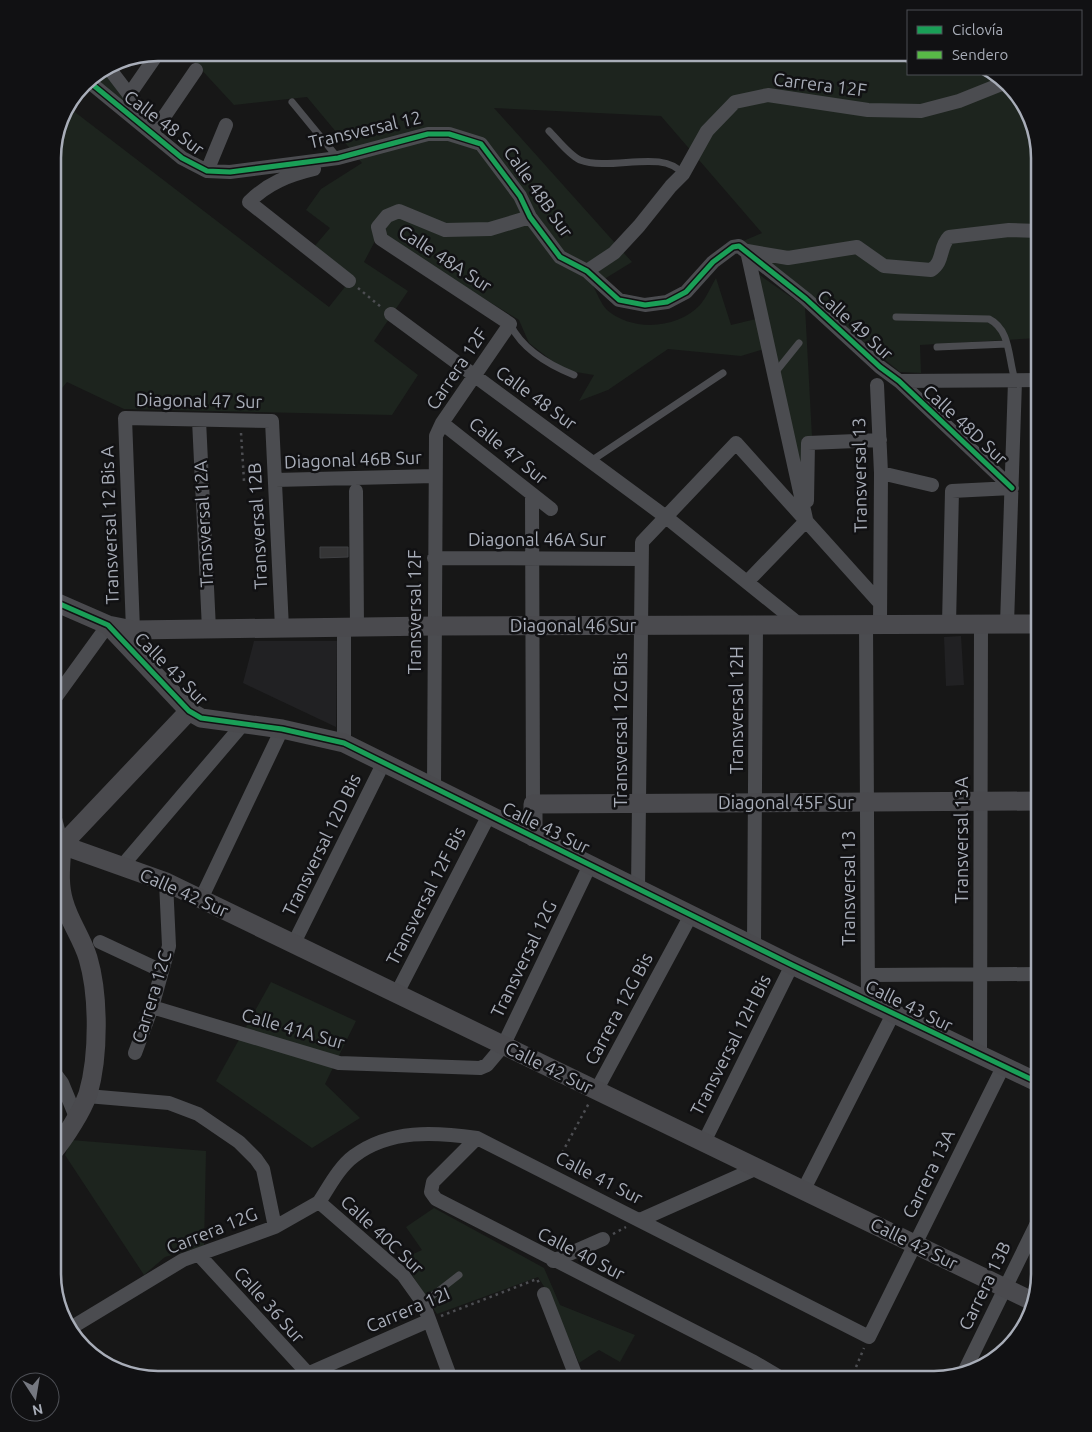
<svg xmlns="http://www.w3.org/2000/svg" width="1092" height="1432" font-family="Ubuntu,sans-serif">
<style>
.built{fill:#212123}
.green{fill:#1d241e}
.building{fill:#353536;stroke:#3f4043}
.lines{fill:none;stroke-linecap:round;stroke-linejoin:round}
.path{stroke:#4d4e52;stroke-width:2.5;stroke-dasharray:2.5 4;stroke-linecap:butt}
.lane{stroke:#4b4c50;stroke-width:7}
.street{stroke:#4b4c50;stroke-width:14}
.secondary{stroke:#4a4a4e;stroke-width:19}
.quiet{stroke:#58b947;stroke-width:4;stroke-dasharray:8 4;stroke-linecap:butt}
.cycleway-casing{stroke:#111113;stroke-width:8}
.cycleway{stroke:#1a9f57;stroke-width:5}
.labels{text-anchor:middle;stroke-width:5;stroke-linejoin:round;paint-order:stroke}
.street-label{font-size:18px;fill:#a8adb8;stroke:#111113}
.rim{fill:none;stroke:#a8adb8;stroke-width:2.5}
</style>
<rect width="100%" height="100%" fill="#171717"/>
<path class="built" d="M961,636L964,685L946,686L944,637Z
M254,641H337L336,727L243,683Z"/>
<path class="green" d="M186,53H908V74H994L1022,100L1039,158V338L920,345L921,373L900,372L741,242L762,233L661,116L494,108L632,262L593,286C597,293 601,304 607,310C632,332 678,329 700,305C707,297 711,286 716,278L731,325L756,319L764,349L741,356L668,349L608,390L579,401L594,375L564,370L529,343L519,320L372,230L375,241L364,262L408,291L374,341L418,375L392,415L124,409L67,382L53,399V151L63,112L67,106L329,307L352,278L313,248L330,228L306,210L321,189L362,163L307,97L234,105Z
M104,69L140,119L91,78Z
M754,271L805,307L812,437L802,438L803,487Z
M271,982L356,1021L325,1084L360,1118L312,1148L216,1081Z
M71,1140L206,1151L204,1246L165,1257L144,1275L65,1155Z
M434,1208L544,1268L560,1305L635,1335L620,1362L599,1350L579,1363L550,1296L538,1277L437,1314L402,1259L422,1250L406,1227Z"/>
<path class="building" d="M320,547H348V557L320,558Z"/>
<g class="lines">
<path class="path" d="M358,288L381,307
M241,433L244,481L263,480
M556,1164L589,1103
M613,1234L626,1227
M441,1316L537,1279L539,1283
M851,1379L864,1348"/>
<path class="lane" d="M899,53L908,60
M292,102L338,158
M549,131C558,140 569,155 580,160C611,172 663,148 683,174
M896,317L989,319C1011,330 1008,359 1015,380
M510,324C522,349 549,365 574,375
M937,347L1007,344
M774,374L799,343
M591,461L723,373
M423,1303L459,1275"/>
<path class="street" d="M108,67L134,101L153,133L196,70
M87,80L182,158L207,171L230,172L338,158L428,134H449L481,144L520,196L530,217L560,257L587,271L619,300L645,305L667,302L686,292L713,262L733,247L739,246L806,299L880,367L899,381L1012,488
M129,95L158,53
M314,169C289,175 268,183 249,202L349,281
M207,171L226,125
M747,251L788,258L857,247L884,266L931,270C944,262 939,247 949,237L1009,230L1039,231
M747,251L806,519
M587,271L614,253L639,226L671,186L683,174L707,131L735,102L768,95L868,110L921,111L959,101L1004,83
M391,314L666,517L800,625
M899,381L1039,380
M877,385L881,473L880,624
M199,420L209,629
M442,423L551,509
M881,473L932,485
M275,480L434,476
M356,491L357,628
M532,495L533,804
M807,501L808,443L880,440
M434,558L641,559
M747,582L806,521
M866,624L868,1002
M949,624L952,491L1012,488
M1007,624L1015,381
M344,628V743
M133,630L125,418L272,421L282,628
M53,701L108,625
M434,787L436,436L442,423L510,324L381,239L378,227L387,216L399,211L445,230L490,229L530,217
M53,811L62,845
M122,866L244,723
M638,889L642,542L736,443L879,602
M201,899L282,729
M100,942L162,971
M293,945L384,762
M754,946L756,625
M869,975L1039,974
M396,995L489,815
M152,1007L339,1063L480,1068L487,1065L503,1046L590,865
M135,1053L152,1007L169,946L166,882
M980,1056L981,624
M53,1071L62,1083L76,1117
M596,1091L691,915
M87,1096L169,1103L198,1114L239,1142L256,1159L263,1169L275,1227
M477,1138L433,1182L431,1192L436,1199L754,1362L783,1379
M704,1142L792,965
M803,1191L893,1014
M319,1202C329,1187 339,1167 354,1156C390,1129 435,1132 477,1138L869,1337L1003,1067
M319,1202L403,1275L423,1303L451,1379
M640,1220L757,1168
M199,1255L313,1379
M553,1261L603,1239
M544,1294L577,1379
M69,1329L183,1260L275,1227L319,1202
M965,1370L1039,1219
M296,1379L428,1321"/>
<path class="secondary" d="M53,601L108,625L189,711L201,718L282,729L344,743L792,965L1039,1083
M108,625L133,630L434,626L1039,624
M533,837V804L1039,801
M62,845L166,882L1032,1301
M62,845L189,711
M53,1152C65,1138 82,1111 88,1094C99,1056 99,995 88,958C82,938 69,921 64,902C58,883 61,864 62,845"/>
<path class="quiet" d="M53,500L59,421
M53,535V601"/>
<defs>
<path id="cycleway" d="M87,80L182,158L207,171L230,172L338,158L428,134H449L481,144L520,196L530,217L560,257L587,271L619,300L645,305L667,302L686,292L713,262L733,247L739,246L806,299L880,367L899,381L1012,488
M53,601L108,625L189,711L201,718L282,729L344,743L792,965L1039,1083"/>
</defs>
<use href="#cycleway" class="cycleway-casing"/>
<use href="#cycleway" class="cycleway"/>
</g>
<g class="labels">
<g class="street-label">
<text transform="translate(820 85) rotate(7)" y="6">Carrera 12F</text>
<text transform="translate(164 123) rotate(37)" y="6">Calle 48 Sur</text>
<text transform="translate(365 130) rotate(-13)" y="6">Transversal 12</text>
<text transform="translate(538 192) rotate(55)" y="6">Calle 48B Sur</text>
<text transform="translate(445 259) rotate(33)" y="6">Calle 48A Sur</text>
<text transform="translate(855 325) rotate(42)" y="6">Calle 49 Sur</text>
<text transform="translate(457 369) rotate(-56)" y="6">Carrera 12F</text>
<text transform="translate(536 398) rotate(36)" y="6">Calle 48 Sur</text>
<text transform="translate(199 401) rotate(1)" y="6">Diagonal 47 Sur</text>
<text transform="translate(965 425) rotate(43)" y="6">Calle 48D Sur</text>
<text transform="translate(508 451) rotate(39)" y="6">Calle 47 Sur</text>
<text transform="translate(353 460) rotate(-2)" y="6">Diagonal 46B Sur</text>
<text transform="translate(860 475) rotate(-91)" y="6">Transversal 13</text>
<text transform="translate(204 524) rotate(-93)" y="6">Transversal 12A</text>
<text transform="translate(110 525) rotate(-92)" y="6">Transversal 12 Bis A</text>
<text transform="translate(258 526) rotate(-93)" y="6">Transversal 12B</text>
<text x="537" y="546">Diagonal 46A Sur</text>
<text transform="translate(415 612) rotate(-90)" y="6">Transversal 12F</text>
<text x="573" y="632">Diagonal 46 Sur</text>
<text transform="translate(171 669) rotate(45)" y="6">Calle 43 Sur</text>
<text transform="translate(737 710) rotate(-90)" y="6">Transversal 12H</text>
<text transform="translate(621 730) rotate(-90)" y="6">Transversal 12G Bis</text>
<text x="786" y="809">Diagonal 45F Sur</text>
<text transform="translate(546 828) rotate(26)" y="6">Calle 43 Sur</text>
<text transform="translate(962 840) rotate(-90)" y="6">Transversal 13A</text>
<text transform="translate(322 845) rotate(-64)" y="6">Transversal 12D Bis</text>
<text transform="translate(849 888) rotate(-90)" y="6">Transversal 13</text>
<text transform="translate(184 893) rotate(24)" y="6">Calle 42 Sur</text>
<text transform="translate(426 896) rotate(-63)" y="6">Transversal 12F Bis</text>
<text transform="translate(524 959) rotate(-64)" y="6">Transversal 12G</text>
<text transform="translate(152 997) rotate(-73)" y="6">Carrera 12C</text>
<text transform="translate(909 1006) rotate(26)" y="6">Calle 43 Sur</text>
<text transform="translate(619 1009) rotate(-62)" y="6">Carrera 12G Bis</text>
<text transform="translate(293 1029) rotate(16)" y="6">Calle 41A Sur</text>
<text transform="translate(731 1045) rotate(-63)" y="6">Transversal 12H Bis</text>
<text transform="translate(549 1068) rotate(26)" y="6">Calle 42 Sur</text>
<text transform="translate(929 1174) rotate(-64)" y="6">Carrera 13A</text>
<text transform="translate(599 1178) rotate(27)" y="6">Calle 41 Sur</text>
<text transform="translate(212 1231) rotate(-22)" y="6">Carrera 12G</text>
<text transform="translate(382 1235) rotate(43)" y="6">Calle 40C Sur</text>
<text transform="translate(914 1244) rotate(26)" y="6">Calle 42 Sur</text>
<text transform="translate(581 1254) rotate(27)" y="6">Calle 40 Sur</text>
<text transform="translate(985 1286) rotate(-64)" y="6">Carrera 13B</text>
<text transform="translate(269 1305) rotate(48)" y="6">Calle 36 Sur</text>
<text transform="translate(408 1310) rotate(-23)" y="6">Carrera 12I</text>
</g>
</g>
<path d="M0 0H1092V1432H0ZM158 61H934A97 97 0 0 1 1031 158V1274A97 97 0 0 1 934 1371H158A97 97 0 0 1 61 1274V158A97 97 0 0 1 158 61Z" fill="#111113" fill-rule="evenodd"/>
<path class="rim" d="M158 61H934A97 97 0 0 1 1031 158V1274A97 97 0 0 1 934 1371H158A97 97 0 0 1 61 1274V158A97 97 0 0 1 158 61Z"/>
<rect x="907" y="10" width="175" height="65" fill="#111113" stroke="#4d4f55"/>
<rect x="917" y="26" width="25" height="8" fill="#1a9f57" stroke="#4d4f55"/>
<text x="952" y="35" font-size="15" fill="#a8adb8">Ciclovía</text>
<rect x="917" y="51" width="25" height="8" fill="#58b947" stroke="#4d4f55"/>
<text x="952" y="60" font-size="15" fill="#a8adb8">Sendero</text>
<g transform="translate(35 1397) rotate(168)"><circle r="24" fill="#111113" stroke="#4d4f55"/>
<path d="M0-4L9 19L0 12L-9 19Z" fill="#757880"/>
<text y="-8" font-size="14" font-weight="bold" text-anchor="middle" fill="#a8adb8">N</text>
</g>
</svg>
